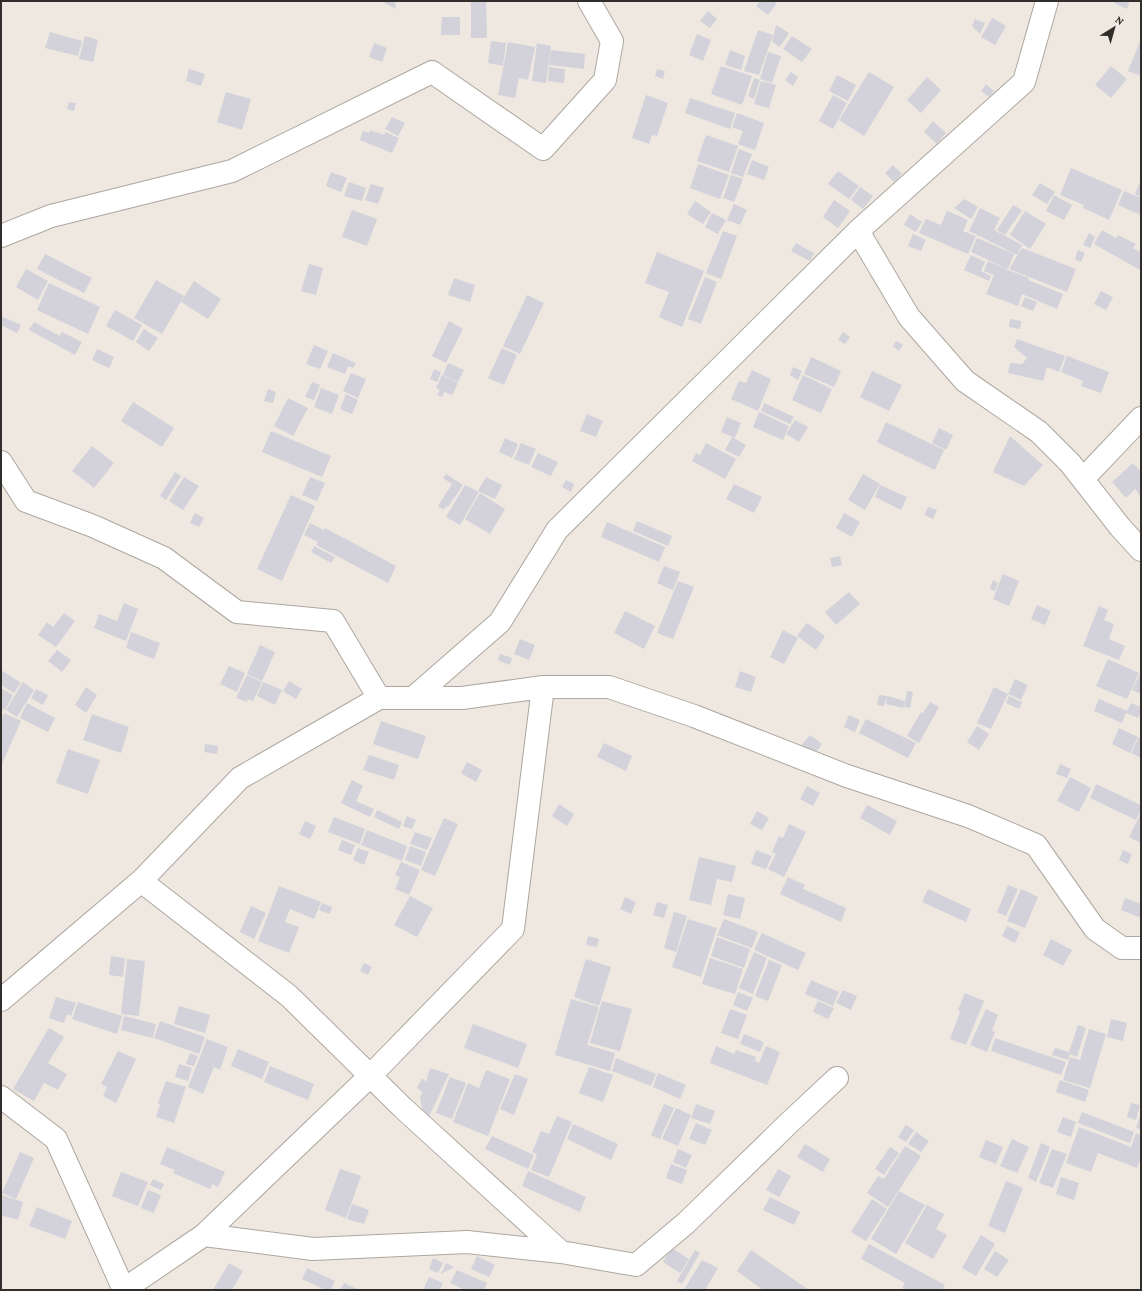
<svg xmlns="http://www.w3.org/2000/svg" width="1142" height="1291" font-family="'Crimson Pro',serif">
<style>
.building{fill:#d3d2db}
.lines{fill:none;stroke-linecap:round;stroke-linejoin:round}
.minor-casing{stroke:#ada79f;stroke-width:24}
.minor{stroke:#fff;stroke-width:22}
</style>
<rect width="100%" height="100%" fill="#eee8e0"/>
<path class="building" d="M381,1H395L396,9Z
M471,1H486L487,38H471Z
M760,1H774L777,3L768,15L756,6Z
M1114,1H1130L1127,9L1114,3Z
M708,11L717,19L710,28L700,21Z
M442,17H460V35H441Z
M992,18L1006,26L995,45L981,37Z
M975,19L985,23L980,34L972,26Z
M776,25L789,33L780,47L772,42Z
M758,30L773,35L759,75L744,71Z
M50,32L82,41L78,56L45,48Z
M697,34L711,40L703,61L689,55Z
M85,36L98,40L93,62L79,59Z
M792,36L812,49L802,62L783,49Z
M1141,39V76L1128,71Z
M491,41L506,43L503,66L488,63Z
M508,42L535,47L528,80L519,78L515,98L498,95Z
M374,43L387,48L382,62L369,57Z
M537,43L551,46L546,83L532,81Z
M551,50L585,54L584,69L549,65Z
M730,50L745,56L741,70L725,65Z
M768,52L781,56L772,83L760,79Z
M721,66L752,76L742,105L711,94Z
M1111,66L1127,79L1111,98L1095,85Z
M549,67L565,69L564,83L548,81Z
M189,69L205,74L201,86L186,81Z
M657,69L665,71L663,79L655,76Z
M791,72L798,77L793,86L785,80Z
M869,72L894,87L864,136L839,120Z
M837,75L856,85L848,101L829,91Z
M927,77L941,90L921,113L907,100Z
M754,78L760,80L754,99L748,96Z
M761,81L776,85L769,108L754,104Z
M986,84L994,91L989,97L981,91Z
M226,92L251,99L242,130L217,122Z
M646,95L668,103L657,136L652,135L649,144L632,138Z
M833,95L847,103L833,129L819,121Z
M690,98L735,113L730,129L685,113Z
M69,102L76,103L74,111L67,109Z
M737,113L764,123L755,150L738,144L743,131L732,127Z
M392,117L405,123L398,136L385,129Z
M933,121L946,133L937,144L924,132Z
M370,130L384,135L385,132L399,138L392,153L360,140L363,131L369,133Z
M706,135L738,146L729,172L697,161Z
M739,149L752,154L743,177L731,173Z
M752,160L769,167L764,180L747,174Z
M698,164L729,175L720,199L690,188Z
M893,165L902,174L894,182L885,173Z
M1071,168L1122,190L1109,220L1083,208L1084,205L1060,195Z
M838,171L859,186L849,199L828,184Z
M331,172L347,178L341,192L326,186Z
M731,175L743,179L734,202L723,198Z
M1141,179V197L1135,194Z
M349,182L366,188L362,201L344,196Z
M1040,183L1055,192L1047,204L1032,195Z
M371,184L384,188L378,204L365,200Z
M860,187L873,196L863,209L851,200Z
M1124,191L1141,198V215L1118,205Z
M1054,195L1072,205L1064,220L1046,211Z
M964,199L978,207L971,219L954,208Z
M834,200L850,211L838,228L823,217Z
M695,201L711,212L703,224L687,214Z
M734,204L747,210L740,225L727,220Z
M1013,205L1022,210L1005,235L997,230Z
M980,208L1000,218L994,230L1022,245L1017,255L969,231Z
M352,210L377,219L367,246L342,237Z
M947,211L968,220L963,231L976,236L968,254L919,233L926,219L941,225Z
M1025,211L1046,224L1030,249L1010,235Z
M712,213L726,220L718,234L705,227Z
M910,214L922,222L916,232L904,225Z
M1102,230L1116,238L1118,235L1136,244L1133,248L1141,252L1140,270L1094,244Z
M723,231L737,236L721,279L706,273Z
M1089,233L1095,237L1090,248L1083,245Z
M913,234L926,240L921,251L908,246Z
M977,238L1014,254L1008,269L971,252Z
M796,243L814,253L810,261L791,251Z
M1022,248L1076,269L1067,292L1009,269Z
M1078,250L1085,253L1081,262L1075,259Z
M657,252L704,271L682,327L659,317L669,292L645,283Z
M45,254L92,278L84,293L37,269Z
M971,255L985,262L981,271L991,276L989,281L964,270Z
M988,261L1007,269V272L1008,270L1029,278L1028,280L1063,294L1057,309L1022,294L1018,306L986,294L994,275L984,271Z
M309,264L323,268L316,295L301,291Z
M26,269L48,281L38,300L16,287Z
M705,277L717,282L701,324L688,319Z
M454,278L475,285L470,302L448,295Z
M156,280L184,296L162,334L134,318Z
M194,281L221,299L208,319L181,302Z
M49,283L100,307L88,334L37,310Z
M1101,291L1113,297L1106,310L1094,304Z
M527,295L544,303L520,354L503,346Z
M1025,297L1037,302L1033,311L1021,306Z
M115,310L142,325L133,341L106,326Z
M1,316L21,325L17,333L1,325Z
M1010,319L1021,321L1020,329L1009,327Z
M449,321L463,329L446,363L432,356Z
M34,322L60,336L62,332L82,342L75,355L29,330Z
M144,329L158,338L149,351L136,342Z
M843,332L850,337L845,344L838,340Z
M1017,339L1065,356L1059,372L1047,367L1043,381L1008,373L1010,363L1022,364L1027,358L1014,347Z
M896,341L903,345L899,351L893,346Z
M314,345L328,351L320,369L306,364Z
M502,348L517,355L504,385L488,378Z
M97,349L114,357L109,368L92,360Z
M333,353L356,363L353,368L348,366L345,374L327,367Z
M1067,356L1109,372L1101,393L1081,386L1083,381L1061,372Z
M811,357L841,371L834,387L804,374Z
M448,363L464,370L458,382L443,375Z
M793,367L802,371L798,380L790,375Z
M434,369L441,372L437,382L430,379Z
M752,370L771,379L758,411L731,399L739,381L746,383Z
M872,371L902,385L889,411L860,397Z
M351,373L366,379L358,398L343,391Z
M442,375L458,383L452,395L444,392L442,397L437,395L440,390L436,388Z
M803,375L832,389L821,413L792,400Z
M312,382L320,385L314,400L305,397Z
M321,388L339,395L332,414L314,407Z
M268,389L276,392L273,403L264,401Z
M346,394L358,400L352,414L340,409Z
M288,398L308,408L293,436L274,426Z
M133,402L174,428L162,447L121,421Z
M764,403L794,417L790,424L761,411Z
M759,412L789,426L783,440L753,427Z
M587,414L603,421L596,437L580,431Z
M727,417L741,423L735,438L721,432Z
M795,420L808,427L799,442L786,434Z
M886,422L944,450L935,470L877,442Z
M939,428L953,435L946,450L932,443Z
M271,431L331,456L322,477L262,452Z
M1010,436L1043,465L1024,486L993,472Z
M732,437L746,445L739,457L725,450Z
M505,438L518,444L512,458L499,452Z
M521,443L536,449L529,465L514,459Z
M706,443L736,459L725,479L692,461L696,453L700,455Z
M92,446L114,463L94,488L72,471Z
M538,453L558,462L551,476L531,467Z
M1133,463L1141,472V497L1135,489L1126,498L1112,482Z
M175,472L181,476L166,500L160,496Z
M446,474L463,485L448,507L446,506L444,510L438,506L452,484L443,478Z
M863,474L880,484L865,510L848,500Z
M184,477L199,486L183,510L169,501Z
M310,477L325,483L317,501L302,495Z
M486,477L502,485L495,499L478,491Z
M566,480L574,484L571,492L562,487Z
M734,484L762,497L754,513L726,499Z
M465,485L479,492L460,525L446,517Z
M880,485L907,497L901,510L875,497Z
M480,493L505,509L490,534L465,519Z
M291,495L315,506L282,581L257,569Z
M928,507L937,510L933,519L924,515Z
M195,513L204,518L199,527L190,523Z
M844,513L860,522L852,537L836,528Z
M637,521L672,536L668,546L633,531Z
M607,522L665,547L659,562L601,537Z
M310,523L324,530L325,528L396,566L388,583L316,545L318,542L304,535Z
M314,546L335,557L331,563L311,552Z
M840,556L842,565L832,567L830,558Z
M664,566L680,572L673,590L657,583Z
M1003,574L1019,581L1009,606L993,599Z
M993,580L998,583L995,591L990,589Z
M678,581L694,587L673,639L657,633Z
M849,592L860,604L836,625L825,612Z
M124,603L138,609L126,641L94,628L99,614L117,621Z
M1037,605L1051,611L1045,625L1031,619Z
M1099,606L1108,610L1104,620L1114,624L1109,639L1125,646L1119,660L1083,646Z
M625,611L655,626L644,649L614,633Z
M64,613L75,621L56,647L38,635L47,622L53,627Z
M807,623L825,636L816,650L797,636Z
M783,630L798,638L784,664L770,657Z
M131,632L160,643L154,659L126,648Z
M520,639L535,645L529,660L514,654Z
M260,645L275,652L262,681L247,674Z
M57,650L71,660L62,672L48,661Z
M500,654L512,658L510,665L498,660Z
M1108,659L1139,673L1127,699L1096,686Z
M229,666L245,673L237,692L220,684Z
M1,670L21,683L14,693L1,685Z
M740,671L756,677L751,692L735,687Z
M1141,672V694L1132,690Z
M247,675L262,682L253,701L248,699L247,702L236,698Z
M1015,679L1028,685L1021,700L1008,694Z
M289,681L302,689L296,699L283,691Z
M23,682L34,690L17,717L6,710Z
M263,682L282,690L275,705L257,696Z
M86,687L97,695L86,713L75,705Z
M994,687L1008,694L991,729L977,723Z
M1,688L13,695L5,710L1,708Z
M36,689L48,695L43,705L31,698Z
M907,691L913,692L910,708L904,707Z
M879,695L887,696L884,706L877,705Z
M887,696L905,701L903,708L886,704Z
M1009,696L1022,702L1019,709L1006,703Z
M1099,699L1127,711L1131,703L1141,707V712L1138,718L1126,713L1122,723L1094,711Z
M930,702L939,707L919,743L907,736L921,712L923,713Z
M27,703L55,718L48,732L20,718Z
M4,713L21,721L1,766V719Z
M92,714L129,727L121,753L83,740Z
M849,715L860,720L855,732L844,727Z
M866,719L916,743L908,758L859,733Z
M381,721L426,736L418,759L373,744Z
M977,726L989,734L979,750L967,742Z
M1119,728L1138,737L1130,753L1112,744Z
M810,735L822,744L812,757L800,747Z
M1139,737L1141,738V758L1131,753Z
M604,743L632,756L626,771L597,757Z
M205,744L218,746L217,754L204,752Z
M68,749L100,760L88,794L56,783Z
M369,755L399,765L394,780L363,770Z
M467,762L482,770L476,782L461,773Z
M1060,764L1071,769L1067,778L1056,774Z
M1070,777L1091,788L1079,812L1057,801Z
M352,780L363,786L356,801L374,809L370,817L341,803Z
M1096,784L1141,805V810L1136,820L1090,798Z
M807,786L820,793L813,806L800,799Z
M559,804L574,814L567,826L552,816Z
M867,805L897,821L890,835L860,818Z
M377,810L402,822L399,829L374,817Z
M757,811L769,818L762,830L750,824Z
M1141,813V843L1129,837Z
M407,816L416,820L412,829L403,826Z
M334,817L365,829L360,844L328,832Z
M444,818L458,824L435,876L421,870Z
M305,821L316,826L310,839L299,834Z
M789,824L806,832L784,877L768,869L776,854L772,852L779,836L783,838Z
M367,830L407,846L402,861L361,845Z
M415,832L432,838L427,850L410,844Z
M342,840L355,845L351,855L338,850Z
M410,846L426,852L421,866L405,860Z
M358,848L369,852L364,865L353,860Z
M756,850L772,856L766,869L751,864Z
M1123,850L1132,854L1128,864L1119,860Z
M699,857L736,866L732,882L717,879L711,905L689,900Z
M401,862L420,870L409,895L395,889L400,877L395,875Z
M788,877L805,885L803,889L846,908L841,922L780,894Z
M1008,885L1018,889L1006,916L997,912Z
M279,886L321,902L314,919L290,909L285,922L299,927L289,953L258,941Z
M928,889L971,909L966,922L922,902Z
M1021,889L1038,897L1025,928L1007,921Z
M728,894L745,898L740,919L723,915Z
M410,896L433,908L417,937L394,925Z
M625,897L636,902L631,914L620,909Z
M1125,898L1141,904V918L1121,910Z
M657,902L668,905L664,918L653,915Z
M322,903L332,907L330,914L319,910Z
M251,906L266,913L254,939L240,932Z
M674,912L687,916L676,952L664,948Z
M688,919L717,928L701,977L672,967Z
M724,919L758,932L752,948L717,935Z
M1007,926L1020,932L1015,943L1002,936Z
M762,933L806,953L798,970L754,950Z
M588,936L599,939L597,947L586,945Z
M717,937L750,949L744,968L711,956Z
M1051,939L1072,950L1063,966L1043,955Z
M754,952L767,958L753,994L739,988Z
M111,956L125,958L123,977L109,975Z
M710,958L743,969L735,994L702,984Z
M127,959L145,961L139,1016L121,1014Z
M586,959L611,967L599,1006L574,997Z
M769,960L782,965L768,1001L755,996Z
M364,963L372,967L368,975L360,971Z
M811,980L839,992L833,1006L805,994Z
M843,990L857,996L851,1010L836,1003Z
M738,992L753,998L747,1011L733,1005Z
M965,993L984,1001L966,1045L950,1039L960,1012L958,1010Z
M56,997L76,1003L71,1016L67,1014L64,1023L49,1018Z
M571,999L599,1007L587,1045L615,1053L610,1071L555,1055Z
M602,1001L632,1009L620,1051L590,1043Z
M818,1001L834,1008L828,1019L813,1012Z
M78,1002L122,1016L117,1034L72,1019Z
M179,1006L210,1015L205,1033L174,1024Z
M730,1009L747,1015L738,1039L721,1033Z
M986,1009L998,1015L992,1031L995,1032L987,1052L970,1045Z
M124,1016L156,1024L153,1038L121,1030Z
M1111,1019L1127,1023L1123,1041L1107,1037Z
M160,1021L205,1037L199,1054L154,1038Z
M473,1024L527,1044L518,1068L464,1048Z
M1078,1025L1086,1028L1077,1057L1070,1054L1068,1060L1052,1055L1055,1048L1069,1052Z
M49,1028L64,1037L48,1063L67,1074L58,1090L44,1083L34,1101L13,1089Z
M1089,1029L1106,1034L1090,1088L1063,1080L1070,1057L1080,1060Z
M744,1034L764,1042L760,1052L740,1044Z
M995,1038L1066,1062L1061,1075L991,1051Z
M207,1039L228,1047L220,1070L214,1067L203,1094L188,1087Z
M716,1046L734,1054L736,1050L756,1057L755,1061L759,1063L766,1046L780,1052L767,1085L710,1063Z
M238,1049L269,1062L262,1079L231,1066Z
M118,1051L136,1059L116,1103L103,1096L107,1087L101,1084Z
M190,1053L198,1056L194,1066L186,1064Z
M616,1058L656,1074L651,1086L612,1071Z
M179,1064L192,1068L188,1081L175,1077Z
M270,1066L314,1084L308,1100L264,1082Z
M589,1067L613,1075L603,1102L579,1093Z
M430,1068L449,1074L425,1125L420,1098L422,1092L417,1088L422,1078L426,1082Z
M486,1070L510,1079L488,1136L453,1122L468,1083L479,1088Z
M658,1073L686,1085L680,1099L653,1087Z
M515,1074L528,1079L514,1115L500,1109Z
M450,1077L466,1083L452,1119L436,1113Z
M1060,1080L1089,1090L1085,1102L1056,1092Z
M166,1081L186,1087L174,1123L156,1117L160,1104L158,1103Z
M1131,1103L1140,1105L1136,1120L1127,1117Z
M664,1104L674,1108L660,1139L651,1135Z
M696,1104L715,1111L710,1124L691,1118Z
M676,1108L691,1115L678,1146L662,1139Z
M1082,1112L1134,1132L1130,1143L1078,1123Z
M1141,1113V1130L1136,1128Z
M557,1116L572,1122L549,1177L531,1170L537,1154L532,1152L541,1131L549,1134Z
M1063,1117L1076,1122L1071,1137L1057,1132Z
M696,1123L712,1130L705,1145L689,1139Z
M573,1124L618,1144L611,1160L567,1139Z
M906,1125L914,1130L906,1142L898,1137Z
M1079,1127L1131,1147L1136,1133L1141,1135V1158L1137,1168L1098,1153L1091,1172L1066,1163Z
M916,1132L929,1141L921,1152L908,1144Z
M492,1136L534,1155L528,1169L485,1149Z
M1012,1139L1029,1147L1017,1173L1000,1166Z
M986,1140L1003,1147L996,1164L979,1157Z
M1041,1143L1050,1147L1036,1182L1028,1178Z
M805,1144L830,1159L823,1172L797,1157Z
M905,1146L921,1156L888,1207L867,1193L878,1176L884,1179Z
M167,1147L225,1172L218,1187L212,1184L210,1189L173,1173L175,1170L160,1164Z
M890,1147L899,1153L884,1175L875,1169Z
M678,1149L692,1155L686,1168L673,1162Z
M1052,1149L1067,1154L1053,1188L1039,1183Z
M20,1152L34,1158L16,1199L2,1193Z
M671,1164L687,1170L682,1184L666,1178Z
M340,1169L361,1176L346,1218L325,1210Z
M778,1169L791,1176L779,1197L766,1190Z
M528,1171L586,1197L580,1212L522,1186Z
M121,1172L148,1182L138,1206L112,1196Z
M1061,1177L1079,1183L1074,1200L1056,1194Z
M153,1179L164,1184L161,1190L150,1185Z
M1006,1181L1023,1188L1005,1233L988,1226Z
M148,1190L161,1195L154,1213L141,1208Z
M899,1191L925,1205L896,1254L871,1239Z
M1,1195L23,1202L18,1220L1,1215Z
M770,1197L800,1212L794,1225L763,1210Z
M872,1199L887,1209L866,1241L851,1232Z
M352,1204L369,1210L364,1224L347,1219Z
M927,1205L944,1214L936,1229L947,1235L933,1259L905,1243Z
M37,1207L72,1221L65,1239L29,1226Z
M981,1235L995,1244L976,1276L962,1268Z
M869,1244L945,1285L942,1290H906L902,1288L905,1283L861,1259Z
M672,1248L689,1259L680,1273L663,1262Z
M695,1250L700,1253L682,1284L677,1281Z
M751,1250L809,1290H763L737,1271Z
M995,1251L1009,1260L997,1277L984,1269Z
M477,1256L495,1265L489,1277L471,1269Z
M433,1258L443,1263L438,1273L429,1269Z
M702,1260L718,1268L705,1290H684Z
M229,1263L243,1271L232,1290H213Z
M446,1263L454,1267L441,1274Z
M307,1268L335,1281L331,1290H326L302,1279Z
M457,1270L487,1283L484,1290H465L450,1283Z
M429,1277L443,1283L440,1290H423Z
M344,1283L359,1290H340Z"/>
<g class="lines">
<defs>
<path id="minor" d="M858,231L909,317L965,381L1039,432L1070,463L1120,527L1141,550
M1,236L51,216L232,171L432,72L543,149L605,80L612,41L589,1
M1,462L26,501L93,526L164,558L237,612L333,621L379,698
M1083,479L1141,418
M413,698L500,622L557,530L858,231L1024,82L1047,1
M141,881L289,996L403,1108L561,1252
M1,1000L141,881L240,778L379,698H462L543,687H609L694,716L847,776L968,816L1036,845L1095,929L1122,948H1141
M1,1097L56,1139L124,1290
M204,1235L370,1076L513,929L543,687
M123,1290L204,1235L313,1249L467,1242L561,1252L636,1265L686,1223L791,1121L837,1078"/>
</defs>
<use href="#minor" class="minor-casing"/>
<use href="#minor" class="minor"/>
</g>
<rect width="1142" height="1291" fill="none" stroke="#302d2a" stroke-width="4"/>
<g transform="translate(1114 28) rotate(37)" stroke="#eee8e0" stroke-width="3" paint-order="stroke">
<path d="M0-3L7 15L0 10L-7 15Z" fill="#302d2a"/>
<text y="-6" font-size="11" font-weight="bold" text-anchor="middle" fill="#302d2a">N</text>
</g>
</svg>
